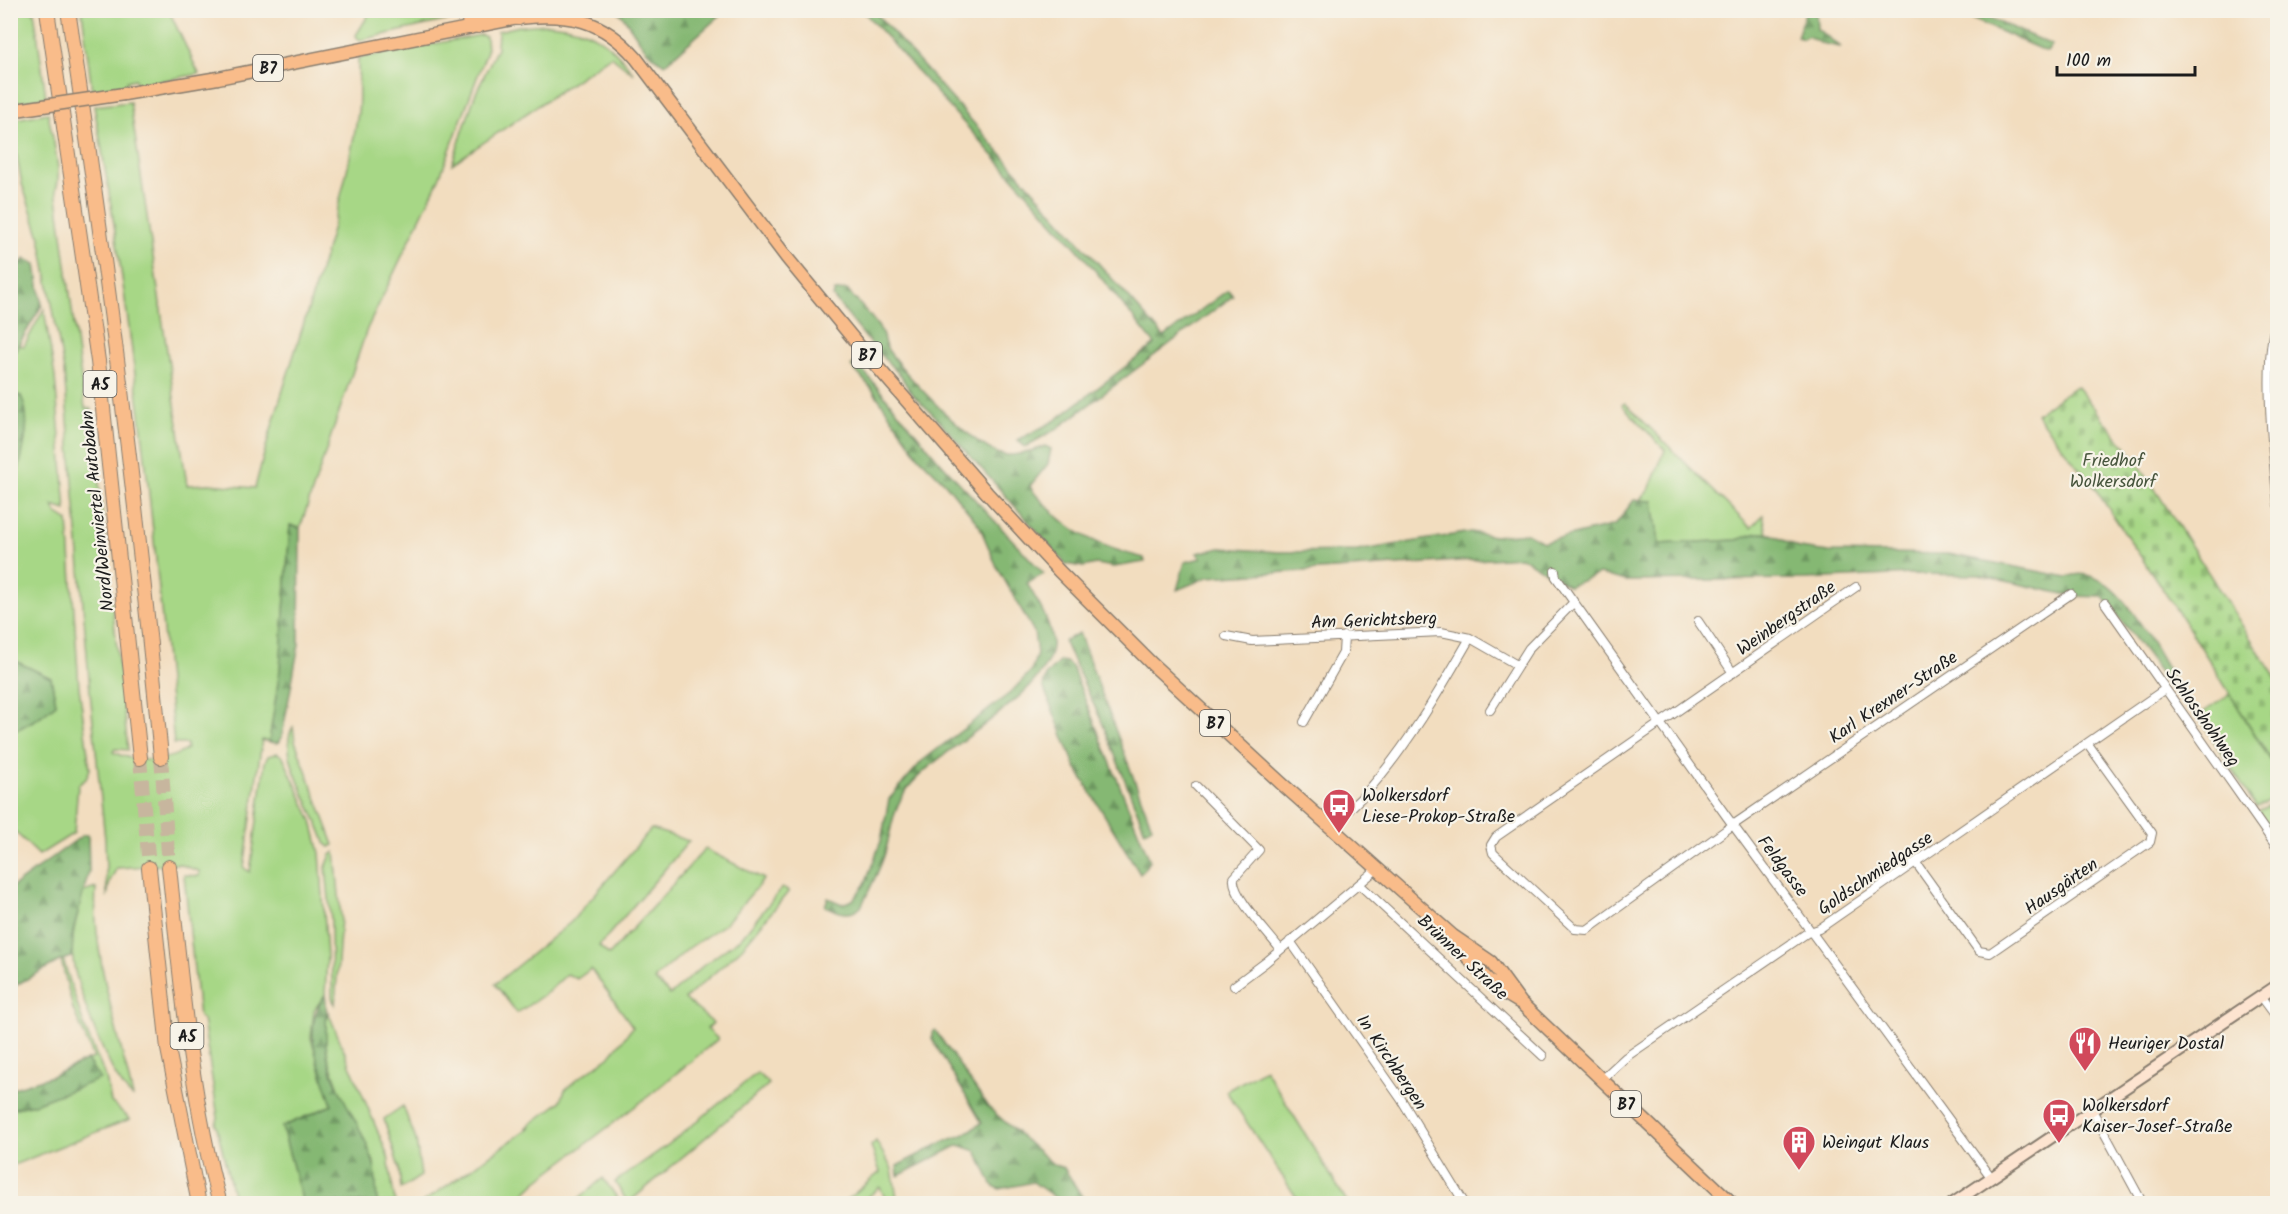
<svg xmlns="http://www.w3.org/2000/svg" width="2288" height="1214" font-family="Kalam,sans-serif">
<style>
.grass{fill:#a7d786;stroke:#627a51;stroke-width:1.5}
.forest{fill:url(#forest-firs);stroke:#506a48;stroke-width:1.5}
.cemetery{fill:url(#cemetery-stones);stroke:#627a51;stroke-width:1.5}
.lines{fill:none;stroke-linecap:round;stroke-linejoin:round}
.highway-tunnel{stroke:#c7b69e;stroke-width:14;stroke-dasharray:14 7;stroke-linecap:butt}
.street-casing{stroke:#877c6e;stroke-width:10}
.secondary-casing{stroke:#877c6e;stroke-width:14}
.primary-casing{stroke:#877c6e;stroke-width:15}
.highway-casing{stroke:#877c6e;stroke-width:16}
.street{stroke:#fff;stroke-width:8}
.secondary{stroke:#fde4d0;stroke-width:10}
.primary{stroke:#f9bc8a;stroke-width:12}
.highway{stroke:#f9bc8a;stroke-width:14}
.primary-bridge-casing{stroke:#877c6e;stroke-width:15;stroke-linecap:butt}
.primary-bridge{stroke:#f9bc8a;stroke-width:12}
.labels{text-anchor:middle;stroke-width:4.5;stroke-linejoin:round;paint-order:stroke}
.shield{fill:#f7f3e8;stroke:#5e5c59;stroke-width:1.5}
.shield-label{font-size:16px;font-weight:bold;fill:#1c1c1c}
.park-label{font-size:18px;fill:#46543c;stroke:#f7f3e8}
.street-label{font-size:18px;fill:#1c1c1c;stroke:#f7f3e8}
.poi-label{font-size:18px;fill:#1c1c1c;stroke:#f7f3e8;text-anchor:start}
</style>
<defs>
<pattern id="forest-firs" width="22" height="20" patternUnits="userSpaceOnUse" patternTransform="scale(1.5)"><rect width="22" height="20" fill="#85b873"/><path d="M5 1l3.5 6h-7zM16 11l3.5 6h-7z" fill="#6c955e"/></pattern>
<pattern id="cemetery-stones" width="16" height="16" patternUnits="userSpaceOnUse" patternTransform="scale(1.5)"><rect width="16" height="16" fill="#a7d786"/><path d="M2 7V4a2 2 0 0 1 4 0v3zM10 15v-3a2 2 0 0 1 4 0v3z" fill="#8fb873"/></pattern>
</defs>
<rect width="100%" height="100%" fill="#f7f3e8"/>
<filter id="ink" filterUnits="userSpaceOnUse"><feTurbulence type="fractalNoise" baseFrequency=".0167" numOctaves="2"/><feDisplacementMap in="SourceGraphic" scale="12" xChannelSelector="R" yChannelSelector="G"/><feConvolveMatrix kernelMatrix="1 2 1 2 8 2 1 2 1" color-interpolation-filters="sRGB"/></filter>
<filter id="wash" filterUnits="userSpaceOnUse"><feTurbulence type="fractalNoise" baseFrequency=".008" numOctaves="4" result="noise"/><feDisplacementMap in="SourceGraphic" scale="24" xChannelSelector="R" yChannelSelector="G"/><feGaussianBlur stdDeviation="1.35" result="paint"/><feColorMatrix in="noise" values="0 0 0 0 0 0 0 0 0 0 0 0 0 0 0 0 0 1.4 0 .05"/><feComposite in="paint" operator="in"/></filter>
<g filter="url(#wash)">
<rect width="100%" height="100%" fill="#f2ddbf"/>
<path class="grass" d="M11,10L34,11L46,97L11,104Z
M82,11H169L199,74L137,85L135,79L127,81L128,84L92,91Z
M371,11L456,10V11L452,19L361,40L357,38L356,35Z
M549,24C590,27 610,41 634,74L611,56L452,164L475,95L497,48L498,31L519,26Z
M481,35L486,37L487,51L439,179L367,329L300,528L290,525L280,670L269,742L262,740L244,868L250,872L265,762L268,756L277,753L283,757L312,821L320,853L327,956L325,995L314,1010L311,1038L332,1105L282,1127L303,1203H235L216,1124L218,1118L203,1020L199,1017L184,875L199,876V871L179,864L117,868L110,881L107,897L105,839L90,692L64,371L40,237L22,184L10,120L48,113C51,132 63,173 56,189L85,408L91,409L128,750L115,749L113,752C135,763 167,763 187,749V744H174C154,531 133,317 94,106L130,102L187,485L209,484L255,488C286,363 338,241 358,113C360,95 358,76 358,58Z
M44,309L55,377L66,510L53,506L56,513L68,521L79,687L90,769L86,779L78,785L74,833L39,855L11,828V733L38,718L56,704L51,678L11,659V464L18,468L21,396L11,393V358L18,345L24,346Z
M1625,403L1751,528L1763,515L1767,533H1757L1737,540L1659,544L1653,501L1639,500L1649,490L1665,450L1622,405Z
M2230,694L2277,771L2272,775L2277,782V797L2256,807L2198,716Z
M293,727L295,741L334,845L330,847L325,843C317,813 275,754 293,727Z
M2277,801V841L2257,812Z
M651,829L689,841L599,946L609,955L705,849L764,879L726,923L689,948L654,979L670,995L705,964L741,938L782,888L789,891L740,950L685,999L713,1023L707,1029L718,1039L650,1095L536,1182L514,1203H422L531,1127L525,1128L560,1102L565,1090L576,1080L609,1057L633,1027L591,969L577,979L567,974L548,992L517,1013L495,984L571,922Z
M335,852L341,917L335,1006L332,997L331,921L326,867L331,855Z
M96,888C91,951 119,1035 133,1097C112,1084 75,986 73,959C70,937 77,914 83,892Z
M63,959L84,1026L106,1078L111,1102L130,1119L11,1166L10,1109L34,1104L99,1079L87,1060L94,1058L73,1009L61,960Z
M328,1012L388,1156L395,1203H377L374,1162L343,1099L329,1061L324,1034Z
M1265,1069L1336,1184L1348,1203H1300L1226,1091Z
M757,1073L769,1084L628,1203L615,1182L669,1144Z
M403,1106L416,1140L421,1176L401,1189L399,1168L384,1119Z
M876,1141L892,1169L898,1203H887L880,1187L861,1203H843L880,1172L871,1146Z
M603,1178L621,1203H581L578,1199Z"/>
<path class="forest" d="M1806,10L1816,11L1817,29L1841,47L1820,43L1808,36L1803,39L1797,37Z
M618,11H725L665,64C641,53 635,29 618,11Z
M863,11H874L1164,337L1228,290L1233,296L1058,428L1025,447L1018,440L1054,421L1155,344L1079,251Z
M1954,11H1974L2052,45L2047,52Z
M25,259L36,264L42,305L11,358V270Z
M847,290C858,303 871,315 880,329C884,334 883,341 886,347C902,372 977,452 1005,455C1019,456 1033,451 1045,446L1051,449L1048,464L1030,486C1033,493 1040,499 1045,504C1073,535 1104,548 1144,558L1145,562L1114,567L1096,564L1083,567L1066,564L934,415L912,394L900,375L874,348L833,297L835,291Z
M856,362L942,464L1044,574L1027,583C1036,600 1051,621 1052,642C1055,692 939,747 908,788C891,810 892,831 884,856C878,874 869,890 861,907C849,918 839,912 825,906L828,898L842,904L853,900L865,884L881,841L889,799L922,761L1010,693L1031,671L1037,654L1034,632L996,565L979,525L945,483L919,457L872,389L851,366Z
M11,393L21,396C32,417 24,447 19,469L11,463Z
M1634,500L1653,501L1659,544L1737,540L1757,533L1771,534L1799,548L1829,552L1949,554L2067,577C2112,557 2155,648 2172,677L2166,680L2104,597L2072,596L1979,575L1913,574L1806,579L1626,581L1599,574L1569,586L1521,557L1208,577L1177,590L1185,562L1201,558L1197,553L1221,548L1279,552L1357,551L1471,532L1494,536L1527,533L1543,542L1615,525Z
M290,525L300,528L299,644L282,736L278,743L269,742L280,670Z
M1079,633L1152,827L1145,831L1102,722L1064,641Z
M11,659L51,678L56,704L38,718L11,733Z
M1060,661L1066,662L1072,667L1150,861L1140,874L1076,768L1043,686L1046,675Z
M83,835H88L89,871L73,932L72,957L61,960L11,988V888Z
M325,995C329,1017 323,1037 328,1059C337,1096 364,1128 373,1162C377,1174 376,1190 377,1203H303L282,1127L332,1105C321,1066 299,1032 325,995Z
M935,1030L988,1107L1054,1165L1064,1168L1086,1203H1063L1033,1182L1000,1189L993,1186L976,1151L959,1145L898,1176L897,1166L943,1142L963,1135L982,1123L932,1039V1032Z
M87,1060L100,1079L34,1104L11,1109V1089L52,1076Z"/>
<path class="cemetery" d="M2076,386L2135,458L2277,680L2276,768L2194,636L2094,487L2036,414Z"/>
</g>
<g filter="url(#ink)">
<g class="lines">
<path class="highway-tunnel" d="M161,757L169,867
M140,758L149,868"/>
<defs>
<path id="street" d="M2278,319C2261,352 2274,466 2278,505
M1555,571L1556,577L1727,817L1991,1177
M1856,587L1496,837L1491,845L1493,853L1575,929L1587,930L1733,825L2071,594
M2105,603L2278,849
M1698,621L1733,673
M1226,636L1252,641L1441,632L1470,638L1517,665
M1490,710L1529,648L1574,602
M1304,722L1343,653L1344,636
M1196,786L1259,850L1234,878C1231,895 1269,934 1280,949
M1332,828C1342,816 1353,806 1364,795C1406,749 1439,692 1470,638
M1916,863L1979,951L1990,953L2150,842L2152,833L2088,744
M1359,884L1543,1056
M1290,941L1401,1099L1465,1204
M1234,986L1266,962L1377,869
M2261,996L2278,1019
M1601,1080L1626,1057L1807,933L1819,929L2165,689
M2092,1110L2143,1204
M1371,1202L1372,1204
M2272,1204L2278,1200"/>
<path id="secondary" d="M1952,1204L2278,985"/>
<path id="primary" d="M124,94L218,78L518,18C568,12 602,19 636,58L787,258L860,347L987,493L1059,571L1152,664L1281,783L1453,936L1491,962L1521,1003L1733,1204
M1454,937C1472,966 1489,985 1519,1002"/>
<path id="highway" d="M47,10L98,361L140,758
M68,10C106,259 138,507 161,757
M468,10L470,27
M491,10L518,18
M478,26L484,10
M169,867C181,980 190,1093 220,1204
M149,868L168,1049L199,1204"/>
</defs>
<use href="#street" class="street-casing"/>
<use href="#secondary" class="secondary-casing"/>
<use href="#primary" class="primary-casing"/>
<use href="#highway" class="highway-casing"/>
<use href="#street" class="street"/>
<use href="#secondary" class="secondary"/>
<use href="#primary" class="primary"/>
<use href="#highway" class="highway"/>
<defs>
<path id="primary-bridge" d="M16,110L124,94"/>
</defs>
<use href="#primary-bridge" class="primary-bridge-casing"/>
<use href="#primary-bridge" class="primary-bridge"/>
</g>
</g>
<defs>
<symbol id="bus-pin" viewBox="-11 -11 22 30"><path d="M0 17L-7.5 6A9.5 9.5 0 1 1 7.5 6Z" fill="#d1495b" stroke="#f7f3e8"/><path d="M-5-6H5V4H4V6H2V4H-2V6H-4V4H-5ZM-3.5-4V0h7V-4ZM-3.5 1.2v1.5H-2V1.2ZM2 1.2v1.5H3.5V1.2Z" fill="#fff"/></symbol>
<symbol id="restaurant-pin" viewBox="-11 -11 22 30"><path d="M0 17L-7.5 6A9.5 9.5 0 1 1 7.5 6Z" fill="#d1495b" stroke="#f7f3e8"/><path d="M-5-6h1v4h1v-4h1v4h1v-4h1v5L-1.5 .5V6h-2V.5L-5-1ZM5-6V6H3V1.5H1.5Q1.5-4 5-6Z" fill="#fff"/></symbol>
<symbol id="building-pin" viewBox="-11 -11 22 30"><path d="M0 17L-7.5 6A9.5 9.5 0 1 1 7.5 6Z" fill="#d1495b" stroke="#f7f3e8"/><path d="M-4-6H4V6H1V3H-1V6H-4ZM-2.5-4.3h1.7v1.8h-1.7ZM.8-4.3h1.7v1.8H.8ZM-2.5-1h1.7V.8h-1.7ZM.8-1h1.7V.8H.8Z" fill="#fff"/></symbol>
</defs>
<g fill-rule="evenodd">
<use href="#bus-pin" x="1320" y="786" width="38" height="52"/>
<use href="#restaurant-pin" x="2066" y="1024" width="38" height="52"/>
<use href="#bus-pin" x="2040" y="1096" width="38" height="52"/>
<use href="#building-pin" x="1780" y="1123" width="38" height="52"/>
</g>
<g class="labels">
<g class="shield">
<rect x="253" y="55" width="30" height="26" rx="4.5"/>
<rect x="852" y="342" width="30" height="26" rx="4.5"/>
<rect x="83.5" y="371" width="33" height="26" rx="4.5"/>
<rect x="1200" y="710" width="30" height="26" rx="4.5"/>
<rect x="170.5" y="1023" width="33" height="26" rx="4.5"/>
<rect x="1611" y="1091" width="30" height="26" rx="4.5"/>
</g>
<g class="shield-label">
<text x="268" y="74">B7</text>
<text x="867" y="361">B7</text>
<text x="100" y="390">A5</text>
<text x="1215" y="729">B7</text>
<text x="187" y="1042">A5</text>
<text x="1626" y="1110">B7</text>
</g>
<g class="park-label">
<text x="2113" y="466">Friedhof<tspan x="2113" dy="21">Wolkersdorf</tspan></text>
</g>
<g class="street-label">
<text transform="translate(97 511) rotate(-96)" y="6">Nord/Weinviertel Autobahn</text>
<text transform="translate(1786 618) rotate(-35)" y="6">Weinbergstraße</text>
<text transform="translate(1374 620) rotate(-2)" y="6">Am Gerichtsberg</text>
<text transform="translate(1893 697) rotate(-34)" y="6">Karl Krexner-Straße</text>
<text transform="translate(2203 717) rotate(55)" y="6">Schlosshohlweg</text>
<text transform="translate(1783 866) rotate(53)" y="6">Feldgasse</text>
<text transform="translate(1875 873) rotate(-34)" y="6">Goldschmiedgasse</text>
<text transform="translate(2061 886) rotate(-35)" y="6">Hausgärten</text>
<text transform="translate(1463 957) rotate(43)" y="6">Brünner Straße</text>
<text transform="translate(1392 1062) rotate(56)" y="6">In Kirchbergen</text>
</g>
<g class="poi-label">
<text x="1362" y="801">Wolkersdorf<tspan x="1362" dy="21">Liese-Prokop-Straße</tspan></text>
<text x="2108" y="1049">Heuriger Dostal</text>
<text x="2082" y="1111">Wolkersdorf<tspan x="2082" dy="21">Kaiser-Josef-Straße</tspan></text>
<text x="1822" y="1148">Weingut Klaus</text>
</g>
</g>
<rect width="2288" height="1214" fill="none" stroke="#f7f3e8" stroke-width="36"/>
<path d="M2057 66v9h138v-9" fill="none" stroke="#1c1c1c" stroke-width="3"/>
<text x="2066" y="66" font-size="18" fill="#1c1c1c" stroke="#f7f3e8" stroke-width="4.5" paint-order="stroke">100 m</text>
</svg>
